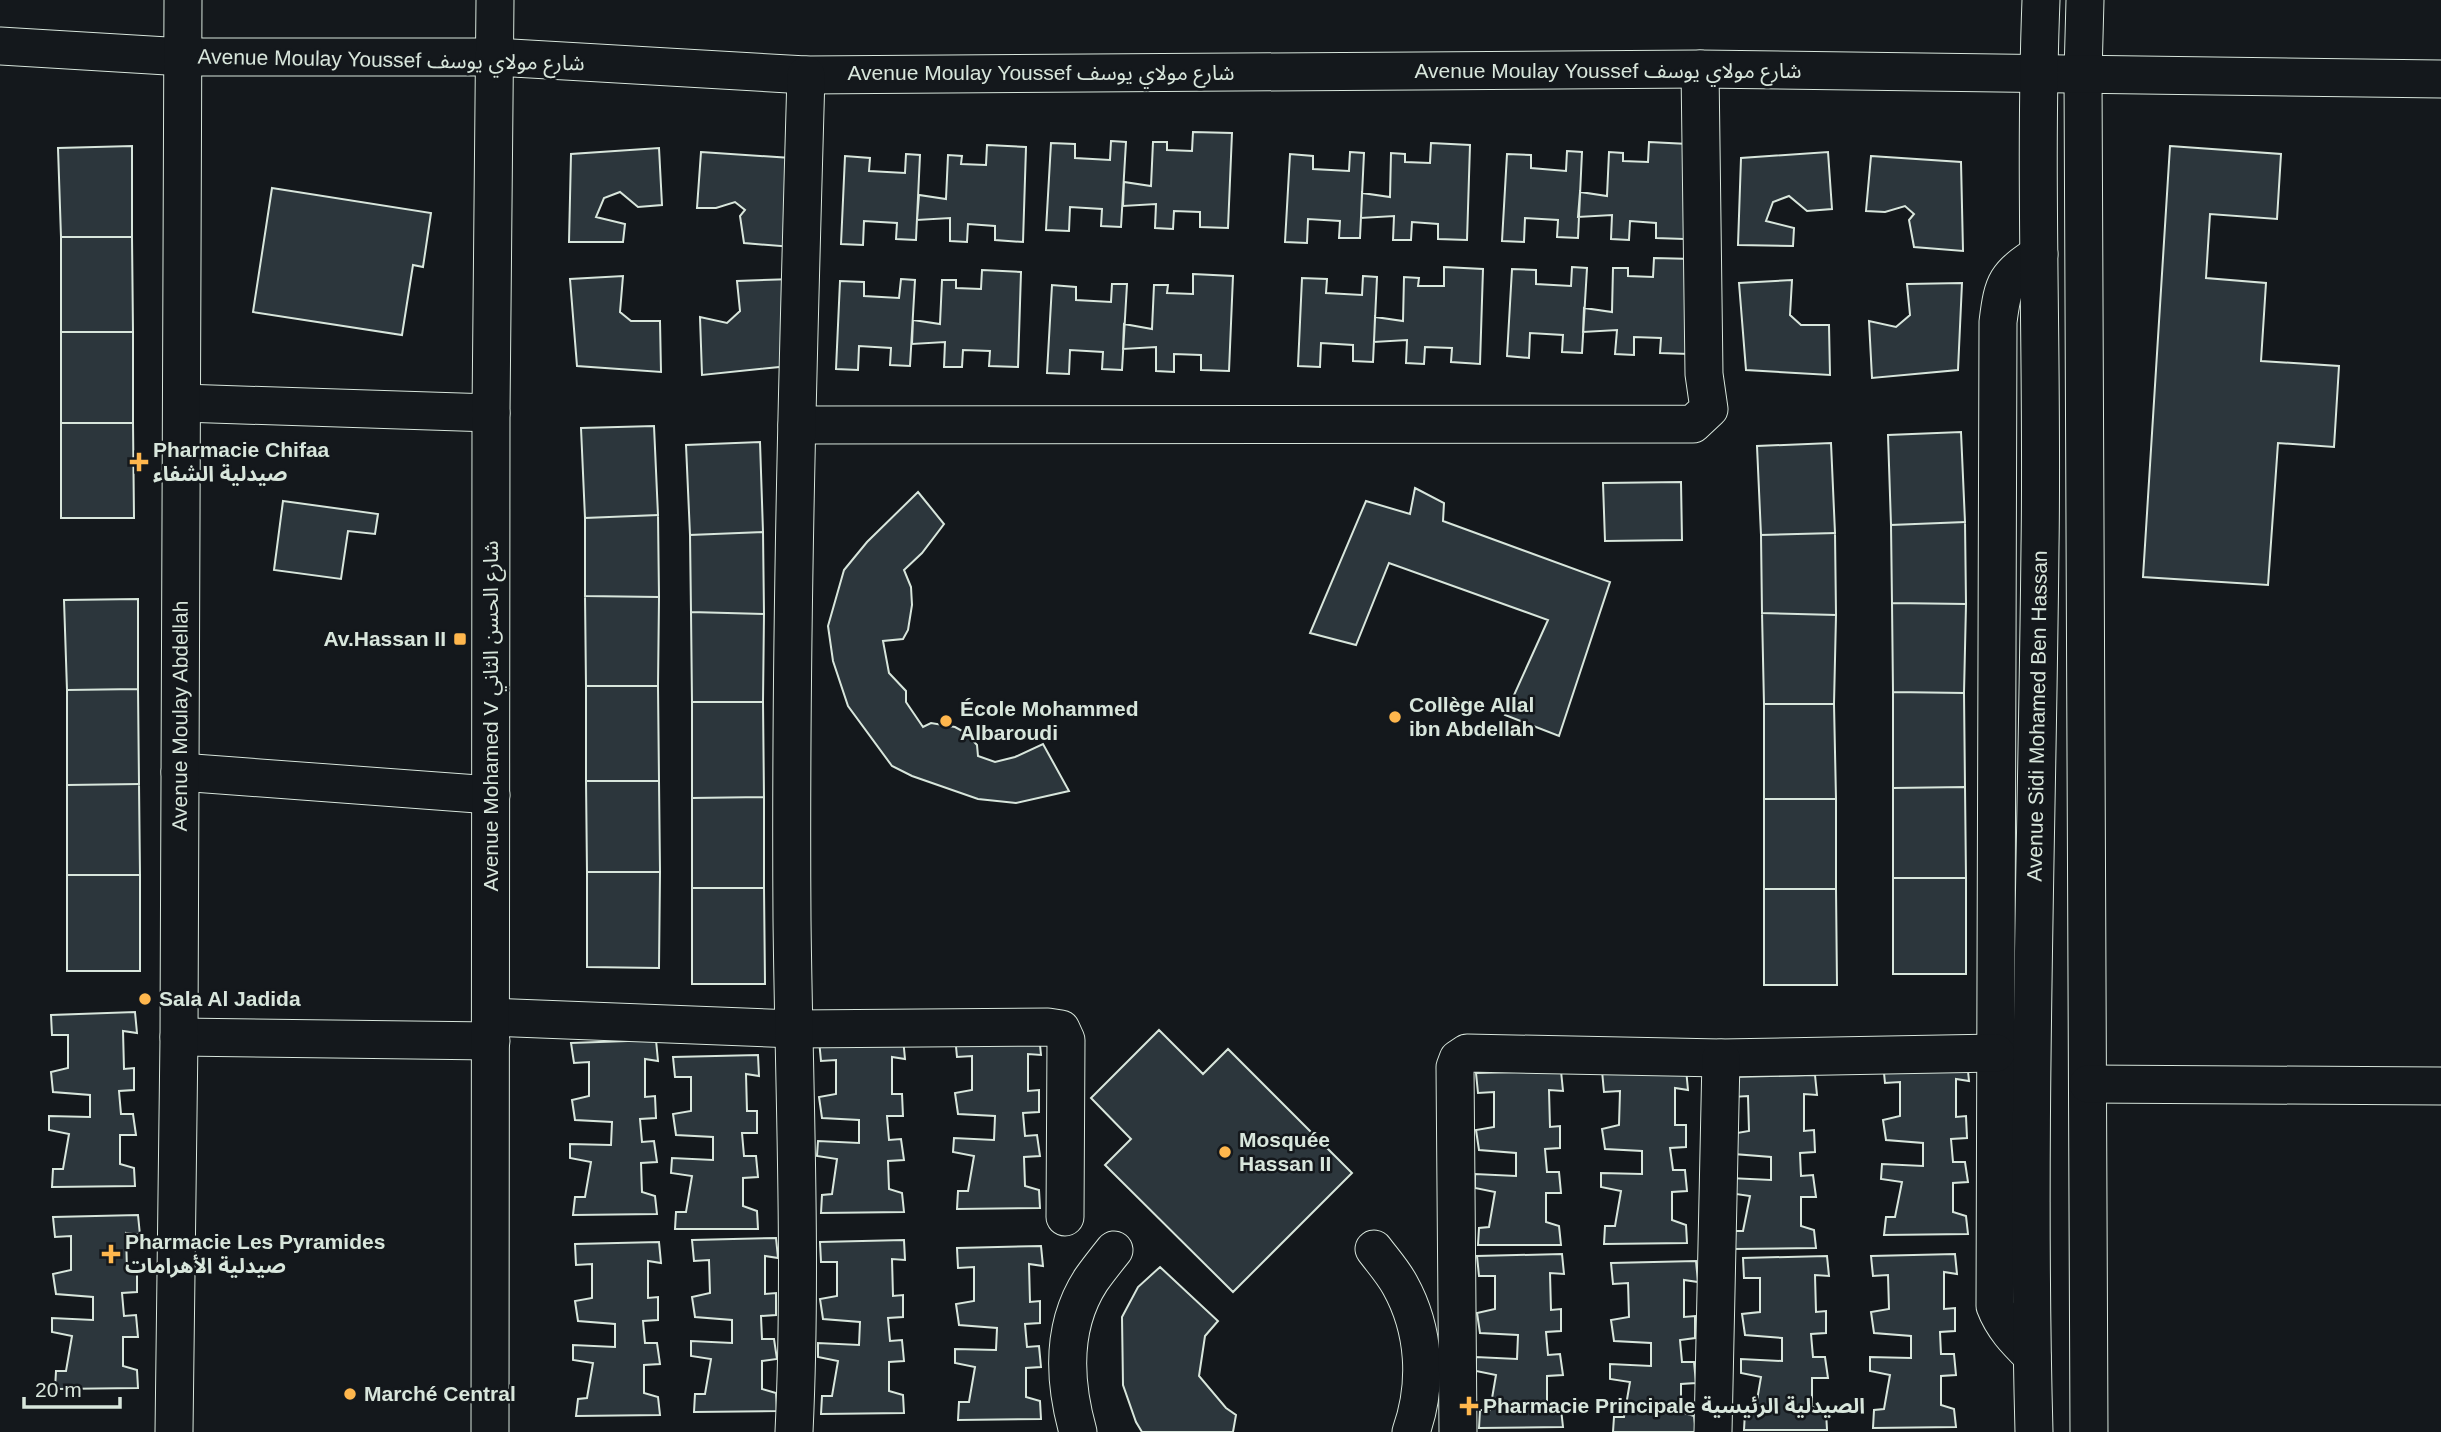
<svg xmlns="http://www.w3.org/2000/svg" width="2441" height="1432" font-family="Arial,'Noto Sans Arabic',sans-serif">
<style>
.building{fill:#2c363c;stroke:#d8e6dc;stroke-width:2}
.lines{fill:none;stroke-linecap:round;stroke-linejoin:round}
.minor-casing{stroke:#d8e6dc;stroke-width:39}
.minor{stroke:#14181c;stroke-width:37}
.poi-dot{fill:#ffb74d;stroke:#14181c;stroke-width:2.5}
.labels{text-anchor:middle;stroke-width:5;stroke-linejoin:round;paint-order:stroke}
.street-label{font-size:21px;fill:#d8e6dc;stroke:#14181c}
.poi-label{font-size:21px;font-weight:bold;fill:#d8e6dc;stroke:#14181c;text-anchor:start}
</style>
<rect width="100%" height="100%" fill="#14181c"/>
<path class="building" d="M1193,132L1232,133L1228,228L1200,227V212L1174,211L1173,229L1155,228L1156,204L1123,206L1124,182L1151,186L1153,142H1167V150L1192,151Z
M1111,141L1126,142L1121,227L1101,226L1102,209L1070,207L1069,231L1046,230L1051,143L1075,144V158L1110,160Z
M1649,142L1688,144L1684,239L1656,238V223L1630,221L1629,240L1611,239L1612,215L1578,217L1580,192L1607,196L1609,152L1623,153V161L1648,162Z
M1431,143L1470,145L1467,240L1438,239V224L1412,222L1411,240H1393L1394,216L1361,218L1362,193L1390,197L1391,153L1405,154V162L1430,163Z
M987,145L1026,147L1023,242L995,240V226L968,224L967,242L950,241V218L917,220L919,195L946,199L948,155L962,156L961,164L986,165Z
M132,146V237H61L58,148Z
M2170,146L2281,154L2277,219L2210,214L2206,278L2266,283L2261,361L2339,366L2334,447L2278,443L2268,585L2143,577Z
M659,148L662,205L638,207L620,192L604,198L596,217L625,224L623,242H569L571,154Z
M1567,151L1582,152L1578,238L1557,237L1558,220L1525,218L1524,242L1502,241L1507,154L1531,155V168L1566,171Z
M701,152L791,158L793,247L744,243L740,216L745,210L735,202L716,208H697Z
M1350,152L1364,153L1360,238H1339L1340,221L1308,219L1307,243L1285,242L1290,154L1313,156V169L1349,171Z
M1828,152L1832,209L1807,211L1789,196L1773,202L1766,221L1794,228L1793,246L1738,245L1741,158Z
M906,154L920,155L916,240L896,239L897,223L864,221L863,245L841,244L845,156L870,158L869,171L905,173Z
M1871,156L1961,162L1963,251L1914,247L1909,220L1914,214L1905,206L1885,212L1866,211Z
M272,188L431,213L423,267L413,265L402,335L253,312Z
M61,237H132L133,332H61Z
M1654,258L1693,259L1689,354L1660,353L1661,338L1634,337V355L1615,354L1617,330L1583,332L1584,308L1612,312L1613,268H1628V276L1653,277Z
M1444,267L1483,269L1480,364L1451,362L1452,348L1425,347L1424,364L1406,363L1407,340L1374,342L1375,317L1403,321L1404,277L1419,278L1418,286H1444Z
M1572,267L1587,268L1582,353L1562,352L1563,335L1530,333L1529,358L1507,356L1512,269L1536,270V284L1571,286Z
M982,270L1021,272L1018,367L989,366L990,351L963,350L962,367H944L945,342L912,344L913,320L940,324L942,280H956V288L981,289Z
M1193,274L1233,276L1229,371L1201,370V355L1174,354V372L1156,371V347L1123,349L1124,324L1152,329L1154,285H1168L1167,293L1193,294Z
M623,276L620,312L631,321H660L661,372L577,366L570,279Z
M1363,276L1377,277L1373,362L1353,361V345L1321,343L1320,367L1298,366L1302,278L1327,279L1326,293L1362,295Z
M793,279L789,366L702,375L700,317L727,323L740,311L737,281Z
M901,279L915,280L910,366L890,365L891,348L859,346L858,370L836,369L840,281L864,282V296L899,298Z
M1792,280L1790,315L1801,325H1829L1830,375L1746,370L1739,283Z
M1962,283L1958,370L1872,378L1869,321L1896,327L1910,315L1907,284Z
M1112,284H1127L1122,370L1102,369L1103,352L1070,350L1069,374L1047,373L1052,285L1076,287V300L1111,302Z
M61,332H133V423H61Z
M61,423H133L134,518H61Z
M654,426L658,515L585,518L581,428Z
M1961,432L1965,522L1891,525L1888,435Z
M760,442L763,532L690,535L686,445Z
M1831,443L1835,533L1761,535L1757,446Z
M1681,482L1682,540L1605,541L1603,483Z
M1415,488L1444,503L1443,521L1610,582L1559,736L1505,715L1548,620L1389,563L1356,645L1310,633L1366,501L1410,514Z
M918,492L944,524L922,553L904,570L911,587L912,605L908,630L903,639L883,641L889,673L906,691V702L923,727L931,723L955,727L966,733L977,745L978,756L995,762L1015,757L1043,744L1069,791L1016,803L978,799L912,776L892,766L848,706L833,661L828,626L844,570L867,542Z
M283,501L378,514L375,534L348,531L341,579L274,570Z
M658,515L659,597L585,596V518Z
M1965,522L1966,604L1892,603L1891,525Z
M763,532L764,614L691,612L690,535Z
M1835,533L1836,615L1762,613L1761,535Z
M585,596L659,597L658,686H586Z
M138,599V689L67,690L64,600Z
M1892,603L1966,604L1964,693L1893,692Z
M691,612L764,614L763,702H692Z
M1762,613L1836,615L1834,704H1764Z
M586,686H658L659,781H586Z
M138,689L139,784L67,785V690Z
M1893,692L1964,693L1965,787L1893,788Z
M692,702H763L764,797L692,798Z
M1764,704H1834L1836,799H1764Z
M586,781H659L660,872H587Z
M139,784L140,875H67V785Z
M1965,787L1966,878H1893V788Z
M764,797V888H692V798Z
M1764,799H1836V889H1764Z
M587,872H660L659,968L587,967Z
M67,875H140V971H67Z
M1893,878H1966V974H1893Z
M692,888H764L765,984H692Z
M1764,889H1836L1837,985H1764Z
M135,1012L137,1033L123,1031L124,1069L134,1068V1090L119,1091L121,1114H133L136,1135H120V1164L134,1168L135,1186L52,1187L53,1169H63L69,1134L49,1130V1116L90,1117V1095L53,1092L51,1072L68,1068V1035H52L51,1015Z
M1159,1030L1203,1074L1228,1049L1352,1173L1233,1292L1105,1165L1131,1139L1091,1098Z
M1039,1035L1041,1055L1028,1054V1091L1039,1090V1112L1023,1113L1025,1136L1037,1135L1040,1156L1024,1157L1025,1186L1039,1190L1040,1208L957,1209L958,1191H968L974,1156L953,1152L954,1138L994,1140L995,1116L958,1114L955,1093L972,1090V1056L957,1057L955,1036Z
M903,1038L905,1059L892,1057V1094H902L903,1116H887L889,1140L901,1139L904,1160L888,1161L889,1189L902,1193L904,1212L821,1213L822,1195L832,1194L837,1159L817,1156L818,1141L859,1143V1120L822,1118L819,1097L836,1094V1060L821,1061L819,1040Z
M656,1040L658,1061L645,1059V1097L655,1096L656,1118L640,1119L642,1142L654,1141L657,1162L641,1163L642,1192L655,1196L657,1214L573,1215L575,1197H585L591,1162L570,1158V1144L611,1145L612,1122L575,1120L572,1100L589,1096V1062L574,1063L571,1043Z
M758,1055L759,1076L746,1074L747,1111H757V1133H742L744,1156H756L758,1177L743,1178V1206L757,1211L758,1229H675L676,1212H686L692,1176L671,1173L672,1158L713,1160V1137L676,1135L673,1114L691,1111V1077H675L673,1057Z
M1967,1061L1969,1081L1956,1079V1117L1966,1116L1967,1138L1951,1139L1953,1162H1965L1968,1182L1953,1183V1212L1966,1216L1968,1234L1884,1235L1886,1217H1895L1902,1182L1881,1179L1882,1164L1923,1166V1143L1886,1140L1883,1120L1900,1116V1082L1885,1083L1883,1063Z
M1686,1069L1688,1090L1675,1088V1125H1686V1147L1670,1148L1673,1170H1685L1687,1191L1672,1192V1220L1686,1225L1687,1243L1604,1244L1605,1226H1615L1621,1191L1601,1187V1173L1642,1174V1151L1605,1149L1602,1129L1619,1125L1620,1091L1604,1092L1602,1071Z
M1561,1071L1563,1091L1549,1090L1550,1127L1560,1126V1148L1545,1149L1547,1172H1559L1561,1193H1546V1222L1559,1226L1561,1245H1478L1479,1228L1489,1227L1495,1192L1475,1188V1174L1516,1176V1153L1479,1150L1476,1130L1494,1127V1092L1478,1093L1476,1073Z
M1815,1075L1817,1095L1804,1094V1131L1814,1130L1815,1152L1800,1153L1801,1176L1813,1175L1816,1197H1801V1226L1814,1230L1816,1248L1732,1249L1734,1231H1743L1750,1196L1729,1193L1730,1178L1771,1180V1157L1734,1154L1731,1134L1749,1131L1748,1096L1733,1097L1731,1077Z
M138,1215L140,1235L126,1233L127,1271L137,1270V1292L122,1293L124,1316L136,1315L138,1337H123V1366L137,1370L138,1388L55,1389L56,1371H66L72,1336L52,1332V1318L93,1320V1297L56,1294L53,1274L71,1270V1236L55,1237L53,1217Z
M776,1238L778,1258L765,1256V1294L776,1293V1315L761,1316L762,1339H774L777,1359L762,1361V1389L776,1393L777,1411L694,1412L695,1394H705L711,1359L691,1356V1341L732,1343V1320L695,1317L692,1297L710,1293L709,1260L694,1261L692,1240Z
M904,1240L905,1260L892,1259L893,1296L903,1295V1317L888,1318L890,1341L902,1340L904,1361L889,1362V1391L903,1395L904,1413L821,1414L822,1396H832L838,1361L818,1357V1343L859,1345L860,1322L823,1319L820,1299L837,1296V1262H821L820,1242Z
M659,1242L661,1263L648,1261V1298L658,1297V1320L643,1321L645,1343H657L660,1364L644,1365V1393L658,1397L660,1415L576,1416L578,1399L587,1398L593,1363L573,1360V1345L615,1347V1324L578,1321L575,1301L592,1298V1264L576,1265L575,1244Z
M1041,1246L1043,1266L1029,1264L1030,1302L1040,1301V1323L1025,1324L1027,1347L1039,1346L1041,1367L1026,1368V1397L1040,1401L1041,1419L958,1420L959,1402H969L975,1367L955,1363V1349L996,1350L997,1328L959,1325L956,1304L974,1301V1267L958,1268L957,1248Z
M1562,1254L1564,1274L1550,1273L1551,1310L1561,1309V1331L1546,1332L1548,1355L1560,1354L1563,1375L1547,1376V1405L1561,1409L1563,1427L1479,1428L1480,1410H1490L1496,1375L1476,1371V1357L1517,1359L1518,1335L1480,1333L1477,1313L1495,1309V1276H1479L1477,1256Z
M1955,1254L1957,1274L1944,1272V1309L1955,1308V1331L1940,1332L1941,1354H1954L1956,1375L1941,1376V1405L1954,1409L1956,1427L1873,1428L1874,1410L1884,1409L1890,1375L1870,1371V1357L1911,1358V1336L1874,1333L1871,1312L1889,1309L1888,1275L1873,1276L1871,1256Z
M1827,1256L1829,1276L1815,1275L1816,1312L1826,1311V1333L1811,1334L1813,1357H1825L1828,1378H1812V1407L1826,1411L1827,1430H1744L1745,1412H1755L1761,1377L1741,1373V1359L1782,1361V1338L1745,1335L1742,1314L1760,1312V1278H1744L1743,1258Z
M1696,1261L1698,1282L1684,1280V1317L1695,1316V1338L1680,1340L1682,1362H1694L1696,1383L1681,1384V1412L1694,1416L1696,1432H1613L1614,1417H1624L1630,1382L1610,1379V1364L1651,1366V1343L1614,1341L1611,1320L1629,1317L1628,1283L1613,1284L1611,1263Z
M1160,1267L1218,1321L1205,1336L1199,1376L1226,1408L1236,1415L1233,1432H1142L1136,1422L1123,1385L1122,1317L1138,1287Z"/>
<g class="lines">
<defs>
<g id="minor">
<path d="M2085,0L2083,74L2089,1432"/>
<path d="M0,46L184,57H494L806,75L1700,69L2441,79"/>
<path d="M182,403L491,413"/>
<path d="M797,425L1693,424L1709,409L1704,374L1700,69"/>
<path d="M180,772L491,795"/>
<path d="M491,1017L794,1029L1048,1027L1061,1029L1066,1040L1065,1217"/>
<path d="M179,1037L491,1041"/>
<path d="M2088,1084L2441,1086"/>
<path d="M1374,1249C1383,1261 1393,1272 1400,1285C1425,1330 1428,1384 1411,1432"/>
<path d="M2032,1356C2016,1340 2003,1327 1995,1306L1998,322C2003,281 2006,276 2039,254"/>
<path id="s1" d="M174,1432L179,1037L183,0"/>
<path d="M490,1432L491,413L495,0"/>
<path d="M794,1432C802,1262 794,1091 792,920C790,638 798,357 806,75"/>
<path d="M1078,1432C1064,1382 1061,1326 1091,1280C1098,1270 1106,1260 1114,1250"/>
<path d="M1458,1432L1455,1067L1458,1059L1467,1053L1721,1058L1996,1053"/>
<path d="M1713,1432L1721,1058"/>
<path id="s2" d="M2034,1432C2026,1137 2037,842 2040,547C2043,365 2034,182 2041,0"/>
</g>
</defs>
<use href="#minor" class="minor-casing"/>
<use href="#minor" class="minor"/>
</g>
<g class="poi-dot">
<path d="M135.5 451.5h7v7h7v7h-7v7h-7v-7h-7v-7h7z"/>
<rect x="453" y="632" width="14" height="14" rx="3.5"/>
<circle cx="1395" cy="717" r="7"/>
<circle cx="946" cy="721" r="7"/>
<circle cx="145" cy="999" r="7"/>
<circle cx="1225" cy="1152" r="7"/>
<path d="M107.5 1243.5h7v7h7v7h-7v7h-7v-7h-7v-7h7z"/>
<circle cx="350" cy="1394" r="7"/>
<path d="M1465.5 1395.5h7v7h7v7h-7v7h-7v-7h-7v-7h7z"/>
</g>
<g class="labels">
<g class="street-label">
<text transform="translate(391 60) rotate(1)" y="7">Avenue Moulay Youssef شارع مولاي يوسف</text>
<text x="1608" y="78">Avenue Moulay Youssef شارع مولاي يوسف</text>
<text x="1041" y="80">Avenue Moulay Youssef شارع مولاي يوسف</text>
<text dy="7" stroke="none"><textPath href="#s1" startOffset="716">Avenue Moulay Abdellah</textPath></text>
<text transform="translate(491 716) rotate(-90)" y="7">Avenue Mohamed V شارع الحسن الثاني</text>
<text dy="7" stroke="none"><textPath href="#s2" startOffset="716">Avenue Sidi Mohamed Ben Hassan</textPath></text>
</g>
<g class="poi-label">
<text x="153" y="457">Pharmacie Chifaa<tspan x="153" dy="24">صيدلية الشفاء</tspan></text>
<text x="446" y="646" text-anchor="end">Av.Hassan II</text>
<text x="1409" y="712">Collège Allal<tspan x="1409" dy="24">ibn Abdellah</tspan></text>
<text x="960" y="716">École Mohammed<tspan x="960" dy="24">Albaroudi</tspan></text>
<text x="159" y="1006">Sala Al Jadida</text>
<text x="1239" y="1147">Mosquée<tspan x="1239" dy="24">Hassan II</tspan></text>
<text x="125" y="1249">Pharmacie Les Pyramides<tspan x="125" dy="24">صيدلية الأهرامات</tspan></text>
<text x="364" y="1401">Marché Central</text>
<text x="1483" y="1413">Pharmacie Principale الصيدلية الرئيسية</text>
</g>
</g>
<path d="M24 1397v10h96v-10" fill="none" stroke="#d8e6dc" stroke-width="3.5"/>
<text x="35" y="1397" font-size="21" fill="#d8e6dc" stroke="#14181c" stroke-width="5" paint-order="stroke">20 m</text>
</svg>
